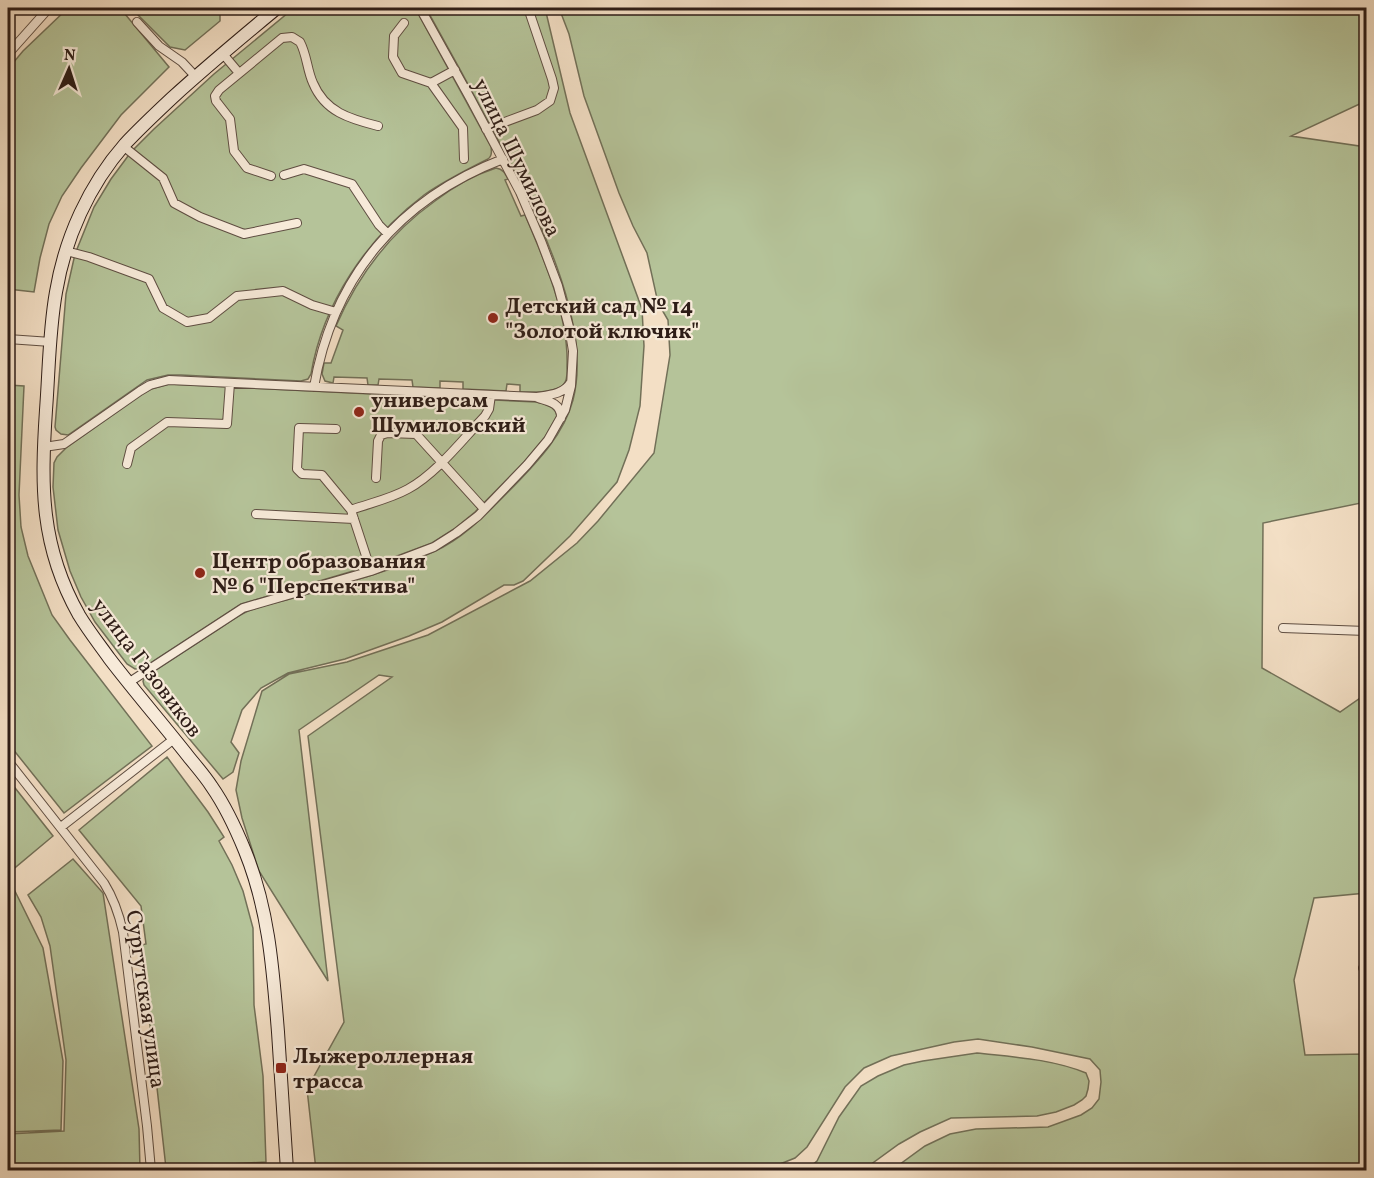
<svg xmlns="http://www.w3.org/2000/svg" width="1374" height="1178" font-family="Vollkorn,serif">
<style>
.green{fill:#b5c399;stroke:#727058;stroke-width:1.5}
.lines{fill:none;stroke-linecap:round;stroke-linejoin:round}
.street-casing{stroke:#5f4e42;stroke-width:10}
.secondary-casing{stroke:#2e1d17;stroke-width:14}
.street{stroke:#f7ead9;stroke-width:8}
.secondary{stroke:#f7ead9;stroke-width:12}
.poi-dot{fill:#8f2418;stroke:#f7ead9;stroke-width:2}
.labels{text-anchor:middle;stroke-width:4.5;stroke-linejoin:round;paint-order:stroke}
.street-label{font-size:22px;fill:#2e1d17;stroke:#f7ead9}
.poi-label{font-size:22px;font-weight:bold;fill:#2e1d17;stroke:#f7ead9;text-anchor:start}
</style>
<rect width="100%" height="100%" fill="#f3dfc5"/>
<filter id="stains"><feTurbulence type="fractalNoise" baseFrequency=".00333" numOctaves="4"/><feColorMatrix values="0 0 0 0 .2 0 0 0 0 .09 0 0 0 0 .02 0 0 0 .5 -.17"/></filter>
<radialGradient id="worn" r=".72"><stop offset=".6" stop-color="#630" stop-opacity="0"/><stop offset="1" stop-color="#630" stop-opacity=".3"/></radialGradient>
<path class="green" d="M68,8H120L169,67L121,115L81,168L62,196L49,224L40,258L34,292L8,289V69L23,51Z
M131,8H220V21L185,50L170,47Z
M294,8H415L491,147C492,152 492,156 488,159C466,170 444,181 424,195C367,238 323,303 311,374L308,379L301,381L181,375H168L147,380L71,433L68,435L61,434L56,430L55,427L66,294L75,254L94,207L111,179L131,152L154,129L214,74Z
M426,8H545L570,113L642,309L644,346L640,406L629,450L617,482L570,536L523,581L514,585H504L442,622L409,636L345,659L288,673L261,688L242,710L231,742L239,753L233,772L223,779L144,685L143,681L145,677C168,662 191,647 214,632C224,626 235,617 246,612C262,605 280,602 297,597C343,584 389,572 433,552C465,538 490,510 514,486C538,461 564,434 573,400C594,320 531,203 495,134C472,91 449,49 426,8Z
M559,8H1361L1366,60V101L1291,136L1366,147V502L1263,523L1262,668L1340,712L1366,694V893L1314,898L1294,980L1305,1055L1366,1054V1170H892L925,1146L950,1134L976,1129L1048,1127L1081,1115L1092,1108L1099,1099L1101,1082L1100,1070L1090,1059L1032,1047L978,1039L954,1042L891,1056L864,1068L845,1087L807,1147L795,1158L765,1170H316L307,1089L344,1022L308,736L392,677L379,675L299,730L328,981L259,871L242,818L236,790L241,761L262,691L289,674L347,662L428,635L530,581L577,543L598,521L654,453L670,355L668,320L658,303L647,253L633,226L619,193L584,96L569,34Z
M496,168C503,169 505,173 508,179L505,180L521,216L525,215C544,259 569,317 567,366C567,372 568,379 564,384C557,393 531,392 520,392V385L507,384L506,391L463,389V382L440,381V388L413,387L412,380L379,379L378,385H368L367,378L334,377L333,383L325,381L322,374L324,363H331L343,330L336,326C358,275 390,233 435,201C453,187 474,175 496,168Z
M169,384L536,402C545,404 555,406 557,416L545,437L524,462L475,512L454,529L432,543L370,566L241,604L143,668L135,669L127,664L95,622L81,597L70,571L58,530L53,487L54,463L57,457L66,448L142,394L151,389Z
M8,385L24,386L19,495L21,527L28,556L52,615L70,640L152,746L64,813L8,743Z
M167,757L208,812L224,837L219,841L232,865L243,891L253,928L254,1005L263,1076L266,1162L166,1168L141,945L146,944L141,906L79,830Z
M8,779L53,836L11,871L8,866Z
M73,859L103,893L139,1129L140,1170H8V1134L64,1131L66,1060L50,946L41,917L28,895Z
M8,877L43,948L63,1061L61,1130L8,1132Z
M977,1053C1013,1057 1052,1059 1086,1073L1089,1081L1088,1089L1086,1096L1082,1100L1074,1105L1056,1112L1037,1116L951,1118L920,1132L899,1144L863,1170H806L817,1161L839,1117L861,1086L878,1076L904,1065L923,1061Z"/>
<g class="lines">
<defs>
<path id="street" d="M137,22L159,46L182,62L196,77
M404,23L394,36L393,57L402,73L431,83L463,128L464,159
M8,54L49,8
M223,54L239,73
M431,83L455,70
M486,129L537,110L550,101L554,88L552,79L528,8
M123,146L163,178L174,203L200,217L244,234L297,223
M284,175L304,169L352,184L379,225L388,234
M271,176L247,168L234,151L230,119L216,101L215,96L219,90L282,38L292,37L300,42C307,55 307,70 313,83C325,112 350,119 378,126
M66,251L89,257L149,279L163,308L187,322L209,318L237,296L283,291L312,305L336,312
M8,339L51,342
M314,387C333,277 399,199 503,159
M538,398C549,401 562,404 561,418
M336,429L299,428L297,469L302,474L322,475L351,510L371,571
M44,447L64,444L140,391L150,385L169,380L537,397C550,395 564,394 571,382
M127,464L131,448L167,422L227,424L230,383
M376,478L378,441L381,435L388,433L416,434L484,509
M351,510C370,503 390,499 408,489C437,473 462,440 485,416L489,409L491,395
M256,514L354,519
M1283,628L1366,631
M128,683L243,608L371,571L434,547L456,533L478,516L527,465L548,440L565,410L571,386L573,351L569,327L558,286L541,241L520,192L470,98L420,8
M8,761L104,883C114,899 119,914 123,932L147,1126L151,1170
M61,827L174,739
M1363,968H1366"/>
<path id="secondary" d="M277,8C242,37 206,67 172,98C156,113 140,128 125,144C89,185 65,238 56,292C49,331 49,371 46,410C41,486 40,546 79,615C88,630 99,644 109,658C135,692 162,723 188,756C196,766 205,776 212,787C226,807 236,829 245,851C269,910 273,970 278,1032C281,1078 284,1124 287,1170"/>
</defs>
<use href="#street" class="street-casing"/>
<use href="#secondary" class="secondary-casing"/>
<use href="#street" class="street"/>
<use href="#secondary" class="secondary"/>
</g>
<g class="poi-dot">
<circle cx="493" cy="318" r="6"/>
<circle cx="359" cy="412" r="6"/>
<circle cx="200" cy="573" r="6"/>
<rect x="275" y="1062" width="12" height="12" rx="3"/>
</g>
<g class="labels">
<g class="street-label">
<text transform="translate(518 157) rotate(64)" y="8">улица Шумилова</text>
<text transform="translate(148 667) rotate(53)" y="8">улица Газовиков</text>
<text transform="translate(147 999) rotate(82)" y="8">Сургутская улица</text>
</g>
<g class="poi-label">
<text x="505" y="313">Детский сад № 14<tspan x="505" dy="25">"Золотой ключик"</tspan></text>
<text x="371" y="407">универсам<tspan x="371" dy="25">Шумиловский</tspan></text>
<text x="212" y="568">Центр образования<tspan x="212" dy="25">№ 6 "Перспектива"</tspan></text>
<text x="293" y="1063">Лыжероллерная<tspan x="293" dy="25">трасса</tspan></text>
</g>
</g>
<rect width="1374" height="1178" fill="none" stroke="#f3dfc5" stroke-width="30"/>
<rect x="9" y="9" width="1356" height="1160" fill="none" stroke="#2e1d17" stroke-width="3"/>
<rect x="15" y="15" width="1344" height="1148" fill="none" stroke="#2e1d17" stroke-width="1.5"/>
<g transform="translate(69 69) rotate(3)" stroke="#f7ead9" stroke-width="4.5" paint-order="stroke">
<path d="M0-4.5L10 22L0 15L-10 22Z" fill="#2e1d17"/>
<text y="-9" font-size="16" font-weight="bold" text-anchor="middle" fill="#2e1d17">N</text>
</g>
<rect width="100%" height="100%" filter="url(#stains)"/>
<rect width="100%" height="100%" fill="url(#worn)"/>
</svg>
